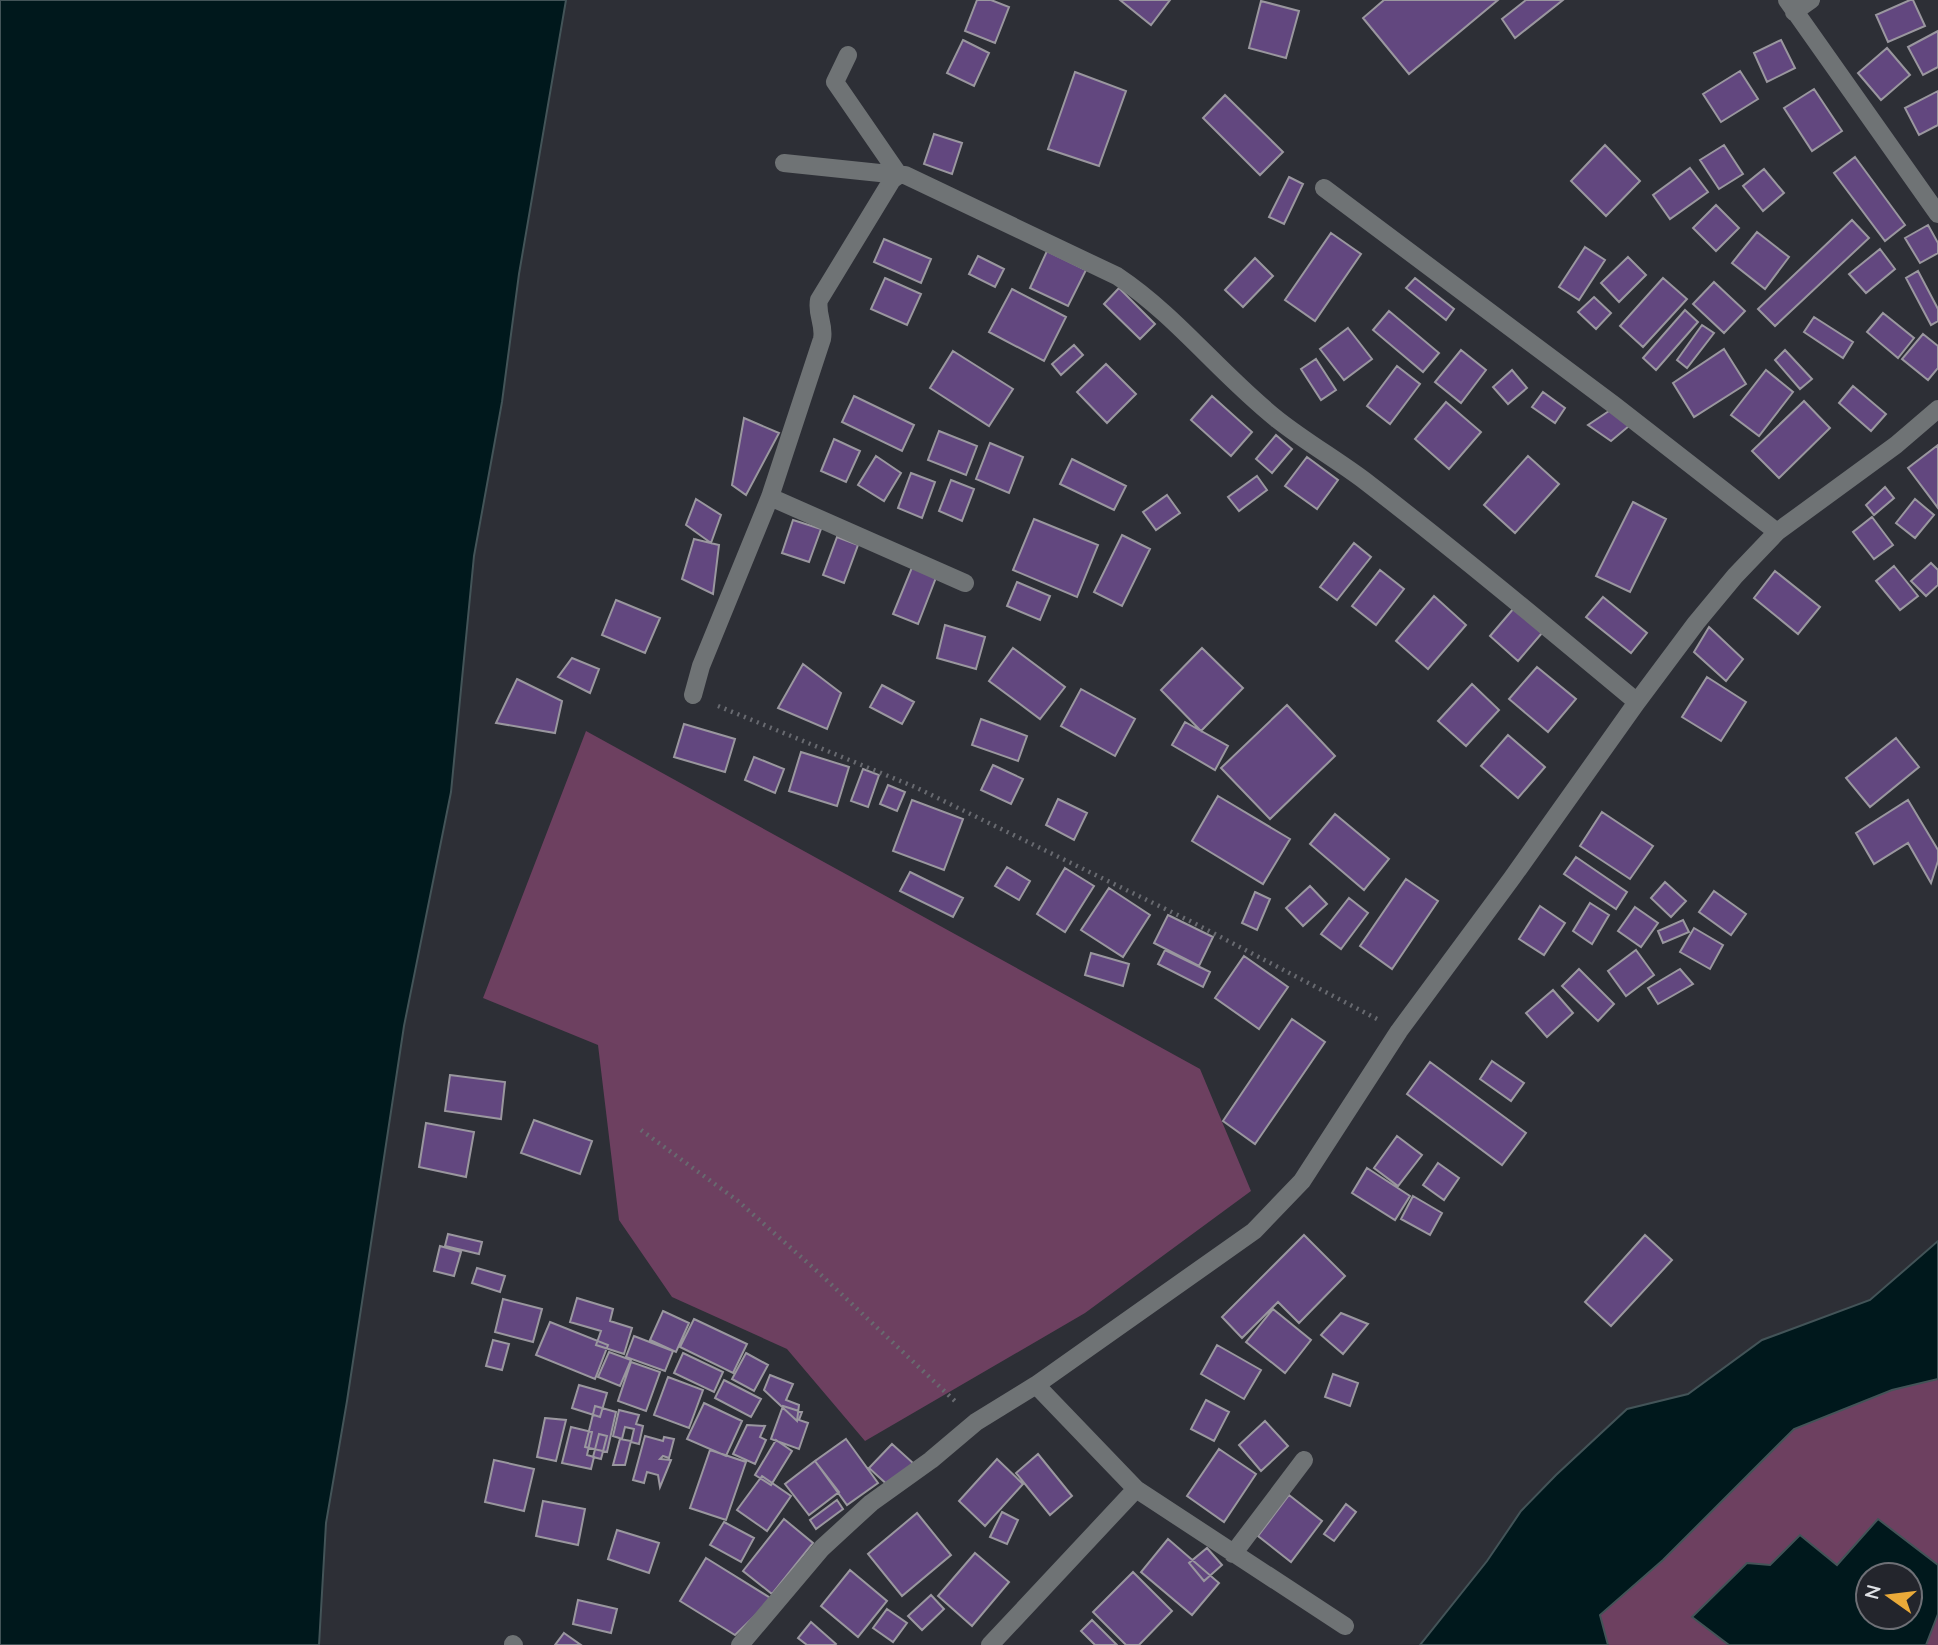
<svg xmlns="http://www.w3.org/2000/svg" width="1938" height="1645" font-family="'Nunito Sans',sans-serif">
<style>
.green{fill:#6d4060;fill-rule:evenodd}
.water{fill:#00181c;stroke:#435458;stroke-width:2;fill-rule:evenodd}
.building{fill:#62477f;stroke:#9a979f;stroke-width:2}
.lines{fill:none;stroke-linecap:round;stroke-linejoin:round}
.path{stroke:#686a70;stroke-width:4.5;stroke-dasharray:2 5;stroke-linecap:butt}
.minor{stroke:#6f7375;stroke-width:18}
</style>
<rect width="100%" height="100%" fill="#2d2f36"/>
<path class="green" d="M586,731L1200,1069L1251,1191L1085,1313L865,1441L787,1349L672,1297L619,1220L598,1045L483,998Z
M1938,1379V1645H1608L1600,1615L1663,1560L1794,1429L1892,1390ZM1868,1575H1910V1617H1868Z"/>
<path class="water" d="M0,0H566L519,274L502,402L474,556L451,792L404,1026L347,1401L326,1523L319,1645H0Z
M1938,1241V1379L1892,1390L1794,1429L1663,1560L1600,1615L1608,1645H1420L1487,1561L1521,1511L1556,1475L1627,1409L1688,1394L1762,1340L1870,1300Z
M1878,1519L1938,1565V1614L1926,1645H1729L1692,1617L1747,1563L1770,1565L1800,1535L1837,1565ZM1868,1575H1910V1617H1868Z"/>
<path class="building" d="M977,0H991L1009,7L995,43L965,31Z
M1120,0H1170L1151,25Z
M1384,0H1498L1409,74L1363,18Z
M1526,0H1563L1515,38L1502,19Z
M1910,0H1913L1925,26L1888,42L1876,15Z
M1261,1L1299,11L1286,58L1249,48Z
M1938,31V67L1923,75L1908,47Z
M963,40L989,53L974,86L947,73Z
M1781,40L1795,68L1767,82L1754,53Z
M1887,48L1910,75L1881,100L1858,73Z
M1740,71L1758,99L1721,122L1703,94Z
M1075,72L1126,91L1099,166L1048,149Z
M1814,89L1842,131L1812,151L1784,108Z
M1938,91V125L1919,135L1905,108Z
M1225,95L1283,152L1260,175L1203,118Z
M934,134L962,143L952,174L924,164Z
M1605,145L1640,181L1606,216L1571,181Z
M1724,145L1743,174L1719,189L1700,160Z
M1855,157L1905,225L1885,241L1834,173Z
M1690,168L1708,192L1670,219L1653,195Z
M1764,169L1784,193L1763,211L1743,186Z
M1289,177L1303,184L1284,224L1269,217Z
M1716,205L1739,228L1716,251L1693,228Z
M1852,220L1869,238L1775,326L1758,309Z
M1928,225L1938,243V253L1920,263L1905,238Z
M1757,232L1789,257L1765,289L1732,263Z
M1331,233L1361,254L1315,321L1285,300Z
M884,239L931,259L921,283L874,262Z
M1585,247L1605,260L1579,300L1559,287Z
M1880,249L1895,269L1866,293L1849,274Z
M1047,251L1086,270L1068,306L1030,288Z
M978,256L1004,269L995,287L969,274Z
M1628,257L1646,275L1619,302L1601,283Z
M1255,258L1273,276L1243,307L1225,290Z
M1918,271L1938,309V321L1931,325L1906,278Z
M885,278L921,294L907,325L871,309Z
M1415,278L1454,309L1446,320L1406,288Z
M1663,278L1687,299L1643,347L1620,326Z
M1714,282L1745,311L1724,333L1693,304Z
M1119,288L1155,324L1140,339L1104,304Z
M1012,289L1066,317L1044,361L989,332Z
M1594,297L1611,313L1596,329L1578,312Z
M1685,310L1698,322L1656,370L1643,358Z
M1389,311L1439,353L1423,372L1373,330Z
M1883,313L1914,338L1898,358L1867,332Z
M1814,317L1853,342L1843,358L1804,332Z
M1702,325L1714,333L1687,368L1677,360Z
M1348,328L1372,359L1344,380L1320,349Z
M1923,334L1938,346V368L1928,380L1902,359Z
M1074,345L1083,355L1061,375L1052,364Z
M1724,349L1746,384L1694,417L1673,383Z
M1461,350L1486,370L1461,403L1435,382Z
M1785,350L1812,379L1800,389L1775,360Z
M953,351L1013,389L989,426L930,388Z
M1316,359L1336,390L1321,400L1301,369Z
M1106,364L1136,394L1107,423L1077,392Z
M1397,366L1420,384L1390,424L1367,406Z
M1512,370L1527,388L1508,404L1493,387Z
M1766,370L1793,392L1759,436L1731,415Z
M1853,386L1886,414L1871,431L1839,403Z
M1543,392L1565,408L1555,423L1532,407Z
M854,396L914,425L902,451L842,422Z
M1212,396L1252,432L1231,456L1191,420Z
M1804,401L1830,428L1779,478L1752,451Z
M1446,402L1481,432L1449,469L1415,439Z
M1612,409L1629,426L1611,441L1588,425Z
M744,418L779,433L746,495L732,485Z
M939,431L977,446L966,475L928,460Z
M1276,435L1292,449L1272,473L1256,459Z
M834,439L860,451L846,482L821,471Z
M990,443L1023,457L1009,493L976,479Z
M1938,445V508L1908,468Z
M876,456L901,473L884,501L858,485Z
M1528,456L1559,484L1515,533L1484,505Z
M1307,457L1338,480L1317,509L1285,486Z
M1072,459L1126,486L1114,510L1060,484Z
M911,473L935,482L922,518L898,508Z
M1257,476L1267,490L1239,511L1228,497Z
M951,480L974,489L962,521L939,511Z
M1885,487L1894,498L1874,515L1866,505Z
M1167,495L1180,513L1156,530L1143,512Z
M696,499L721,515L711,543L686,525Z
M1915,499L1934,515L1915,538L1896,523Z
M1633,502L1666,519L1630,592L1596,576Z
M1872,517L1893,545L1874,559L1853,532Z
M1034,519L1098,545L1077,597L1013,570Z
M793,520L821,529L809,562L782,553Z
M1122,535L1150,549L1122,606L1094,592Z
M837,537L858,545L844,583L823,575Z
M694,539L719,545L713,594L682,579Z
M1354,543L1371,557L1337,600L1320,587Z
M1931,563L1938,570V585L1926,596L1911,581Z
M913,565L937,575L918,624L893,614Z
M1894,566L1918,596L1900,610L1876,581Z
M1380,570L1404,589L1376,625L1352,606Z
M1775,571L1820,607L1798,634L1754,598Z
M1017,582L1050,596L1040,620L1007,606Z
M1434,596L1466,625L1428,669L1396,641Z
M1603,597L1647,633L1631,653L1586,617Z
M616,600L660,618L645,653L602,635Z
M1514,608L1542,633L1518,661L1490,636Z
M945,625L985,637L976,669L937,658Z
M1709,627L1743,659L1726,681L1694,652Z
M1013,648L1065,687L1040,719L989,681Z
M1202,648L1243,688L1201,731L1161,690Z
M572,658L599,669L590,693L558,677Z
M803,664L841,693L827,729L778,708Z
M1537,667L1576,699L1548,732L1509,699Z
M1707,677L1746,702L1721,741L1682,717Z
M517,679L562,701L555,733L496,723Z
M1472,684L1499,710L1466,746L1438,721Z
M882,685L914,702L902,724L870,707Z
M1081,689L1135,719L1115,756L1061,726Z
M1287,705L1335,756L1270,819L1221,768Z
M981,719L1027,736L1018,761L972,745Z
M1185,722L1228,746L1215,770L1172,745Z
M684,724L735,739L725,772L674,757Z
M1508,735L1545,767L1518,798L1481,766Z
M1896,738L1919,767L1870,807L1846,778Z
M801,752L849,767L837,806L789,791Z
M754,757L784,769L775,793L745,780Z
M993,765L1023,779L1011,804L981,790Z
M863,769L879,775L868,807L851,801Z
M888,785L905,792L897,811L880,804Z
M1218,796L1290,839L1263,884L1192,841Z
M1058,799L1087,813L1074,840L1046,825Z
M912,800L963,819L944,870L893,851Z
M1908,800L1938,850V861L1931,883L1908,843L1874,864L1856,833Z
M1602,812L1653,846L1630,879L1580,846Z
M1335,814L1389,859L1364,890L1310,844Z
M1576,857L1627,892L1616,909L1564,874Z
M1007,867L1030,881L1019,900L995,886Z
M1065,868L1094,886L1065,932L1037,914Z
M910,872L963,898L953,917L900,891Z
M1406,879L1438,901L1392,969L1360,946Z
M1665,882L1686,901L1671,917L1651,898Z
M1310,886L1327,904L1303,926L1286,908Z
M1109,888L1150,915L1123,957L1081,930Z
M1714,891L1746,914L1731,935L1699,912Z
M1255,892L1270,899L1257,930L1242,923Z
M1349,898L1368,913L1341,949L1321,934Z
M1590,903L1609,915L1592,944L1573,931Z
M1540,906L1565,923L1544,955L1519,939Z
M1635,907L1658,923L1641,947L1618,931Z
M1168,915L1213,937L1199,966L1154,943Z
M1683,920L1689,932L1663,943L1658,931Z
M1694,928L1723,945L1710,969L1680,952Z
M1165,950L1210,972L1203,987L1158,964Z
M1636,950L1654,975L1626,996L1608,971Z
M1091,953L1129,964L1123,986L1085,975Z
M1244,956L1288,987L1259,1029L1215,998Z
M1579,969L1614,1004L1598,1021L1562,986Z
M1680,969L1693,984L1658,1004L1648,988Z
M1553,990L1573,1013L1547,1037L1526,1013Z
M1292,1019L1325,1042L1255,1144L1223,1121Z
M1492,1061L1524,1083L1511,1101L1480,1079Z
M1430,1062L1526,1133L1502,1165L1407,1094Z
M450,1075L505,1082L501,1119L445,1111Z
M534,1120L592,1141L580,1174L521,1153Z
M426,1123L474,1132L466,1177L419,1167Z
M1397,1136L1422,1155L1398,1186L1374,1168Z
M1438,1163L1459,1178L1444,1200L1423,1185Z
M1367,1168L1410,1196L1395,1220L1352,1193Z
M1413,1196L1442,1213L1430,1235L1401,1219Z
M448,1234L482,1242L479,1254L445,1246Z
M1304,1235L1345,1276L1299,1323L1278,1302L1242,1338L1222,1317Z
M1645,1235L1672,1260L1611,1326L1585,1302Z
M440,1246L461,1252L454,1276L434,1271Z
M477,1268L505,1276L500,1292L472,1283Z
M577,1298L613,1309L610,1321L632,1328L624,1354L596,1345L601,1331L570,1322Z
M503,1299L542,1309L533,1342L495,1332Z
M1273,1309L1311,1340L1285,1373L1246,1342Z
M663,1311L689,1323L676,1352L650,1340Z
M1341,1313L1368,1324L1343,1354L1321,1335Z
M694,1319L747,1344L733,1373L680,1347Z
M550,1322L608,1345L595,1379L536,1355Z
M634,1336L673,1351L665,1371L626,1357Z
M493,1340L509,1344L502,1370L486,1366Z
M1217,1345L1261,1370L1244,1399L1201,1374Z
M609,1352L631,1360L620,1386L598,1377Z
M683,1353L723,1372L714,1392L674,1373Z
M746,1353L768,1365L754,1391L732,1379Z
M631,1362L660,1372L646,1411L618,1401Z
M1333,1374L1358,1383L1350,1406L1325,1397Z
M770,1375L793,1384L786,1400L799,1405L797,1421L764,1390Z
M668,1377L703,1390L689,1428L654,1415Z
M724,1380L761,1399L751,1417L715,1398Z
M579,1385L607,1393L600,1417L572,1408Z
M1206,1400L1229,1412L1214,1441L1191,1429Z
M704,1403L742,1421L726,1456L687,1439Z
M595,1406L616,1412L607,1452L585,1447Z
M783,1406L802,1412L799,1420L808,1423L799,1449L771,1439Z
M619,1410L639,1415L636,1424L643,1426L639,1444L631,1442L634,1429L625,1427L622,1439L613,1436Z
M545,1418L566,1420L556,1461L537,1457Z
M1265,1421L1288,1446L1261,1471L1239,1445Z
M747,1425L765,1426L760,1437L766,1440L755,1464L733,1454Z
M571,1427L592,1432L587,1455L594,1457L591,1469L562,1463Z
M599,1434L607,1436L601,1459L593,1457Z
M645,1436L663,1441L664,1437L674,1439L669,1458L663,1456L660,1459L671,1460L660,1487L658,1475L647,1472L644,1483L633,1480Z
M620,1439L631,1441L625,1465H613Z
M846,1439L878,1483L847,1505L815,1461Z
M776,1440L792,1451L771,1485L755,1475Z
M892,1444L913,1463L891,1488L869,1468Z
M1219,1449L1256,1474L1224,1522L1187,1496Z
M710,1450L746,1462L726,1520L690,1508Z
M1038,1454L1072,1496L1050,1515L1016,1473Z
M997,1459L1023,1484L985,1526L959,1501Z
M494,1460L534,1469L524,1511L485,1502Z
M815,1461L839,1492L809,1515L785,1484Z
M762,1476L791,1496L767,1531L737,1510Z
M1289,1495L1322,1521L1291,1562L1258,1536Z
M837,1500L843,1509L816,1529L810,1520Z
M543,1501L585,1509L578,1545L536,1536Z
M1346,1504L1356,1512L1334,1541L1324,1534Z
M1002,1512L1018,1520L1007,1544L990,1537Z
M917,1513L951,1555L902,1596L868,1554Z
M784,1519L813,1543L772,1594L743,1571Z
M724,1522L754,1538L741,1562L710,1545Z
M617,1530L659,1543L649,1573L608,1559Z
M1168,1539L1219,1583L1192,1615L1141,1572Z
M1207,1548L1222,1565L1204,1581L1189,1563Z
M975,1553L1009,1582L972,1626L938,1596Z
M706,1558L772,1599L735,1635L680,1601Z
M850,1570L887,1601L858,1637L821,1606Z
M1133,1572L1172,1611L1139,1645H1126L1093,1612Z
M931,1595L944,1609L922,1630L908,1616Z
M578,1600L617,1609L611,1633L573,1624Z
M887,1609L907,1623L893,1642L873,1628Z
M1092,1620L1117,1645H1095L1081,1631Z
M811,1622L836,1644L835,1645H807L798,1638Z
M564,1633L581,1645H555Z"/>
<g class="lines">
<path class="path" d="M718,706L915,787L1190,921L1377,1019
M641,1130L738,1201L818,1272L958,1404"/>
<path class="minor" d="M1787,0L1938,214
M1794,12L1811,0
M784,163L899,175L835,82L848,55
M1324,188L1614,405L1777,532
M770,497L965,583
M693,695L701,666L770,497L822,339C825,325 816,314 819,300L892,180L899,175H905L1117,276C1177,316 1221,375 1278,420C1306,442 1337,460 1365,481C1457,552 1547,627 1637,702
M1036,1385L1136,1489L1345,1626
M1233,1554L1304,1460
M513,1644L514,1645
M740,1645L822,1548L871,1503L931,1460L976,1422L1036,1385L1254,1231L1302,1181L1399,1031L1512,878L1637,702L1696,623L1735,576L1777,532L1896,445L1938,409
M990,1645L1136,1489"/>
</g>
<g transform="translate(1889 1596) rotate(284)"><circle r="33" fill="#23252c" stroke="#6e7076" stroke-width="2"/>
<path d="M0-5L12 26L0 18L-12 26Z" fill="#eaaa39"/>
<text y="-10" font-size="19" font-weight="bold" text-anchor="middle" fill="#dfe1e5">N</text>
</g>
</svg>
